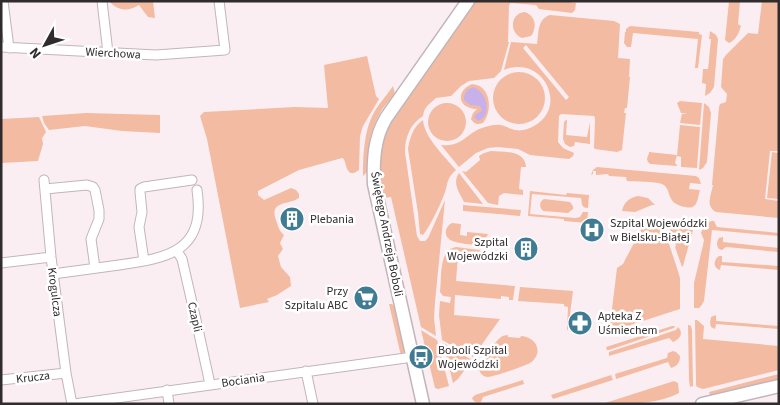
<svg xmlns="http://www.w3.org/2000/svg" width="780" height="405" font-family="'Source Sans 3',sans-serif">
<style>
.green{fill:#f3bba1;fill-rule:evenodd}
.water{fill:#c8b1eb}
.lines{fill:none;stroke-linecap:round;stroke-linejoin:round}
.street-casing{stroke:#c2b5ba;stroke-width:11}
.secondary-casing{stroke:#c2b5ba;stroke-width:15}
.street{stroke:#fff;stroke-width:9}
.secondary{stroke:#fff;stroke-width:12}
.labels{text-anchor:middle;stroke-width:5;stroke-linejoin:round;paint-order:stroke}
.street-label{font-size:12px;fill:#302b2d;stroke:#fff}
.poi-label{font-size:12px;fill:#302b2d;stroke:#fff;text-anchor:start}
</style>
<rect width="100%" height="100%" fill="#fbeef3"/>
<path class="green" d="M109,1H153L155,18L148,17L139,5C128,12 118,11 109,1Z
M474,1H562L576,3L575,10L572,13L539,9L536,5L511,3L509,5L508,42H509L501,71L494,78L469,81L461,86L451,96L436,98L427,106L424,111L423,116C410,124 405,137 405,152L417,236L420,241H425L428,238L445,200L435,302L434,318L436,336L421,327L391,197L382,198L379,187L378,162L386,126Z
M729,1H740L738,24L741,26C739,33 736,40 729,43L725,40Z
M762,1H779V151H770L765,199L779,201V218L716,212C705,206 711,196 713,185H712L719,107L720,104L726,102L727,94L721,87L723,59L726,55L748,33L758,34Z
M525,12C536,16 537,28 531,36L522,38C509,33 510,13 525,12Z
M550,15L614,21L620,24L618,58L630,59L629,77H630L627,108H625L624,113H626L622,150L617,152L595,149L594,148L595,118L594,116L561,114L559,116L558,142L563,148L574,153L573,156L569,159L530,155L518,149L498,147L488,148L476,153L459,167L441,145C463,147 465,134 482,128C488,126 495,124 501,125C505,126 508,128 512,129C519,132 527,130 534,126C569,107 543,54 504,70L511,42L537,44C539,33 537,19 550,15ZM526,45L569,97L566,100L523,48Z
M630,26L699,32V34L702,35L698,68H695L698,39L633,33L631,47H627L624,43L625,32H626V29Z
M710,31L716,35L718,39L714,87L710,93L705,96L706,84L702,83L703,69H708L711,39H709Z
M367,56L376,96L379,99L363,126L360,136L359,170L354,173H350L347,169L344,159L342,158L299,170L258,191V195L264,200L291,188L296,190L299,194V198C288,205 269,201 276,220C278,226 279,231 284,235L280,243L283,249L278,256L281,267L290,277L291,286L277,295L267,299L269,302L240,308L207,139L200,116L204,112L295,107L328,108L324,65Z
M493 98a26 26 0 1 1 52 0a26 26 0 1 1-52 0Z
M472,84C491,85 493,111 483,123C477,125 474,124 471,119L473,113L477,109C458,109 455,91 472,84Z
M393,86L395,94C389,101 382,108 378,117C369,133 367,153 368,171L363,176C363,154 364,128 376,109C381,101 388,94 393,86Z
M680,101L702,103L700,125L680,123L682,114H688L681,113L677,103Z
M704,103L709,107L711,113L707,162L703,168L699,170Z
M428 122a19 19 0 1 1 38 0a19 19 0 1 1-38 0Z
M86,113L160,115V133L122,131L85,126L49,130L44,123L42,116Z
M39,117L46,132L42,138L43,144L38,161L1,163V119Z
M423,120C424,137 445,157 456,170C445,180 449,183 444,195C439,207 431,225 423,235L420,234L418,213L408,149C410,137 413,127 423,120Z
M566,120H567L566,135L587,137L590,122V144L575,142L574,146L570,147L565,144L563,139L564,122Z
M680,125L700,127L697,168L681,167V157L677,156Z
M491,151C504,152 525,150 526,167H521L519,189L523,190V195L504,193L499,196L498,205L488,203L462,171L466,172L480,160L479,156L484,153Z
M649,152L677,155L675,163L677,165V166L650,164C644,158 649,157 649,152Z
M772,152L779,153V199L767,198Z
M597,167L696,176L699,178L701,184L690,183L689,189L700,190C697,200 698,210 685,207C664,203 673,189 662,184C654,181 635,182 627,181L626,177L609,176L608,174L596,175V171H593V174L591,175L593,170Z
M459,173L483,204L464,202C459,192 452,183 459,173Z
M530,191L566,195L567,193L589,195L588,208C581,208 582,203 581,198L532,194L530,214L575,218L580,217L583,212H588L587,223L564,221V219L528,216Z
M638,196L648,198L655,205H652L635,212L622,211C624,202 629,198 638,196Z
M544,199L570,202L573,206V209L568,213L543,211C539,207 539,202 544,199Z
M463,205L521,210L520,216L463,211Z
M712,221H714L717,227L779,233V236L712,230L704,301L701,306L699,308H694V283L703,245L704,240L701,233L705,223Z
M452,223L461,224L460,235L467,236V232L488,234C486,238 485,242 481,244C476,246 453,243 449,239C443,234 446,226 452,223Z
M644,224L663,226L677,268L680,278V309L612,331L610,325L617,268L623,264L625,260Z
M669,227L693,230L683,266L682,267L675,247L676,246Z
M723,237V242L779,248V252L726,247L722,250C716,249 716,242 719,238Z
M456,247L479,250L482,252L486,259L458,256L456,281L515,286L513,300H509V297L501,296V299L455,295L454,315L500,319L473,357L442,340L439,315L440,301L450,303L451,297L443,296L440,292C442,278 438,250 456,247Z
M719,256H722V262L779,266V270L721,265L720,270C713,268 713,260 719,256Z
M520,287L573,291L568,330H567L568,307L564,306V304L518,301Z
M389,304H392L395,307L405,350L402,355L401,356Z
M716,315V321L779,326V329L716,324L715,329L711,327L710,323L711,317Z
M695,320H697L704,326L703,339L779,346V370L703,389L697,387L696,385Z
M688,325H689L691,326L692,330L693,386L690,387L689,380Z
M672,326H675L674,328L609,350H607L606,347Z
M678,327C684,333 680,339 673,342L669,338L609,356V352L676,330Z
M421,330L437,340L449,386L438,389L435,388Z
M508,335V337L520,338L521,336C537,337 544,353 530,363C525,366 493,377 488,377C483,377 481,374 479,370C480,364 494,342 500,338C503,335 504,336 508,335Z
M443,343L472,360L458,379L453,383Z
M673,351L676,352L680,356C680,363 677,366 671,368L668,362L616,379L615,374L667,358L668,353Z
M779,374V382L730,390L710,395L709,392Z
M611,375L613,380L553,399L551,395Z
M523,380L524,384L483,397L481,402C477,403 474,403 472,398L475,395Z
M674,381L678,383L679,393C656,405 628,404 602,404Z"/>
<path class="water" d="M473,87C487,91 493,116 478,121L474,117L476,114L480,112L482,110L480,106L470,105L464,100V96L467,90Z"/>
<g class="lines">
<defs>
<path id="street" d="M3,1L9,48
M102,1L108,53
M1,47L156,55L225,50L219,1
M44,180L51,257L66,373L72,404
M45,189L87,185L93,187L95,190L99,210V219L91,239L95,268
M177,251L182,259L196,320L210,384
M144,261L139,227L142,212L140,192V189L144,187L192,180
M1,263L51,257
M53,274C75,271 97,268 119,265C169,258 206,251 197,190
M306,371L313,404
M1,380L66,373
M167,390L169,404
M74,404L413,357"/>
<path id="secondary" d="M423,404L374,184C373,161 374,138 386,118L468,1
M702,404L779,386"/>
</defs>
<use href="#street" class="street-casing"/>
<use href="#secondary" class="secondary-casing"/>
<use href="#street" class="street"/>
<use href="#secondary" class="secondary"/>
</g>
<defs>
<symbol id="building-disc" viewBox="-11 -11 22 22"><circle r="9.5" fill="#3f7b92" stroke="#fff"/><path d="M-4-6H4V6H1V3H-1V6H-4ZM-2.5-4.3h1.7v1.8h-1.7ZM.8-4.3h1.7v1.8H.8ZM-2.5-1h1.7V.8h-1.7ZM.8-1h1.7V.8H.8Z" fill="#fff"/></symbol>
<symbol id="hospital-disc" viewBox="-11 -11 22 22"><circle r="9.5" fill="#3f7b92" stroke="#fff"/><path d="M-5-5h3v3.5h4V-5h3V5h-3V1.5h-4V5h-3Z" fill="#fff"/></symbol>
<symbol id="supermarket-disc" viewBox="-11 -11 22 22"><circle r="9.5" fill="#3f7b92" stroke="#fff"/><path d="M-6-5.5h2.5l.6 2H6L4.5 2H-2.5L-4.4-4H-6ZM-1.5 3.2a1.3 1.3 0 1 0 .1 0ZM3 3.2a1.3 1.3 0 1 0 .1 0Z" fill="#fff"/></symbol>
<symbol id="pharmacy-disc" viewBox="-11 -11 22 22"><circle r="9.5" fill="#3f7b92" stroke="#fff"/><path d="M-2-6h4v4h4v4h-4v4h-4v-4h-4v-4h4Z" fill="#fff"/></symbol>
<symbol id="bus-disc" viewBox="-11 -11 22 22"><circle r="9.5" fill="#3f7b92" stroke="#fff"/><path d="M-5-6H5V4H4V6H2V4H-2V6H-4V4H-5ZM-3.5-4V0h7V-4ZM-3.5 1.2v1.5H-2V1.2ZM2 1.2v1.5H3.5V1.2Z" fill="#fff"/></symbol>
</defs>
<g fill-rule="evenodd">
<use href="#building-disc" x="278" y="205" width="28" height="28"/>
<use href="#hospital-disc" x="578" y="216" width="28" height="28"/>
<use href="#building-disc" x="512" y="235" width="28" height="28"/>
<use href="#supermarket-disc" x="352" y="284" width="28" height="28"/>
<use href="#pharmacy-disc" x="566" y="309" width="28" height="28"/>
<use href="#bus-disc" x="407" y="343" width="28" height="28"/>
</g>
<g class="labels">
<g class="street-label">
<text transform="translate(113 53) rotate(3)" y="4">Wierchowa</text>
<text transform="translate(387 234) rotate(79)" y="4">Świętego Andrzeja Boboli</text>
<text transform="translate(55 292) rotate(83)" y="4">Krogulcza</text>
<text transform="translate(195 317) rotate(77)" y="4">Czapli</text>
<text transform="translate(33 377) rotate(-7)" y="4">Krucza</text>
<text transform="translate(243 380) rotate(-8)" y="4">Bociania</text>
</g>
<g class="poi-label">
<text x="310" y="223">Plebania</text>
<text x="610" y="227">Szpital Wojewódzki<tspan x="610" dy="14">w Bielsku-Białej</tspan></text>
<text x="508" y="246" text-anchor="end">Szpital<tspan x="508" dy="14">Wojewódzki</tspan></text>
<text x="348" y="295" text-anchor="end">Przy<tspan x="348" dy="14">Szpitalu ABC</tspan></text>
<text x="598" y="320">Apteka Z<tspan x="598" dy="14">Uśmiechem</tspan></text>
<text x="438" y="354">Boboli Szpital<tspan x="438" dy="14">Wojewódzki</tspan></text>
</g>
</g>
<rect width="780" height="405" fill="none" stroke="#302b2d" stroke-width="5"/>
<g transform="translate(45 45) rotate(230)" stroke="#ffffff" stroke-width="4" paint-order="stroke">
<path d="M0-4L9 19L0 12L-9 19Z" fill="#302b2d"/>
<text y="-8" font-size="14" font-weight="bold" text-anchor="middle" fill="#302b2d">N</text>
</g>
</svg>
